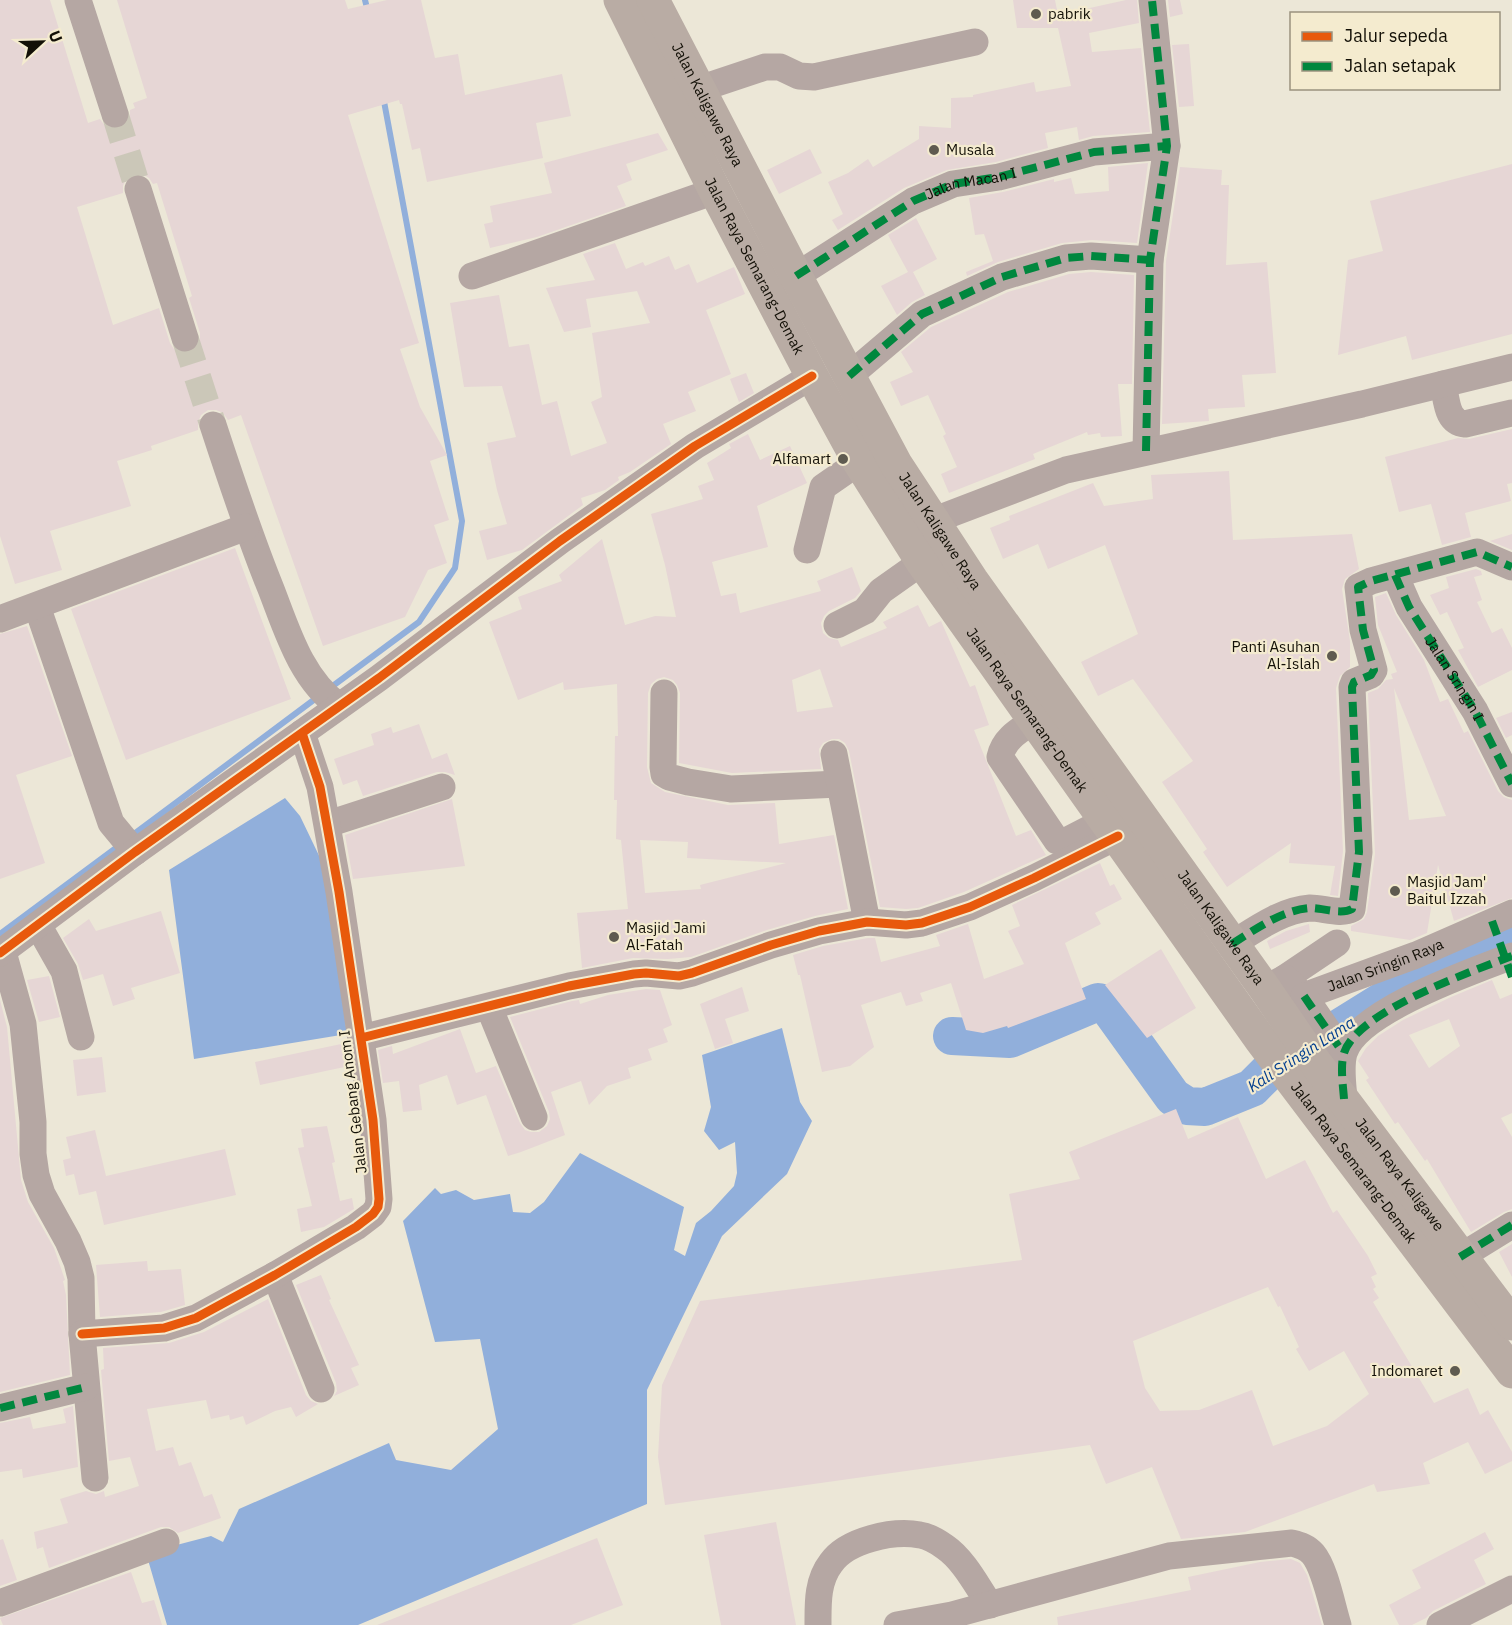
<svg xmlns="http://www.w3.org/2000/svg" width="1512" height="1625" font-family="'IBM Plex Sans',sans-serif">
<style>
.water{fill:#91afdb}
.lines{fill:none;stroke-linecap:round;stroke-linejoin:round}
.stream{stroke:#91afdb;stroke-width:6}
.river{stroke:#91afdb;stroke-width:38}
.building{fill:#e6d6d5;fill-rule:evenodd}
.minor-tunnel{stroke:#cbc7b8;stroke-width:27;stroke-dasharray:27 14;stroke-linecap:butt}
.minor{stroke:#b5a7a3;stroke-width:27}
.highway{stroke:#b9aca4;stroke-width:33}
.quiet{stroke:#00873e;stroke-width:8;stroke-dasharray:15 8;stroke-linecap:butt}
.cycleway-casing{stroke:#f4ebcf;stroke-width:13}
.cycleway{stroke:#e8590c;stroke-width:9}
.poi-dot{fill:#5f5b50;stroke:#f4ebcf;stroke-width:2}
.labels{text-anchor:middle;stroke-width:4.5;stroke-linejoin:round;paint-order:stroke}
.poi-label{font-size:15px;fill:#131007;stroke:#f4ebcf;text-anchor:start}
.street-label{font-size:15px;fill:#131007;stroke:#f4ebcf}
.water-label{font-size:16px;font-style:italic;fill:#023e8f;stroke:#f4ebcf}
</style>
<rect width="100%" height="100%" fill="#ece7d7"/>
<path class="water" d="M285,798L300,816L324,866L347,1034L194,1059L169,870Z
M782,1028L800,1102L812,1121L787,1174L722,1236L647,1390V1504L358,1625H167L146,1553L211,1536L223,1542L239,1509L389,1443L396,1460L451,1470L498,1429L480,1339L435,1342L403,1221L435,1188L441,1194L456,1190L474,1200L510,1194L513,1212L530,1213L544,1202L580,1153L684,1207L674,1250L685,1256L696,1223L711,1211L734,1186L737,1173L735,1142L719,1150L704,1131L711,1107L702,1055Z"/>
<g class="lines">
<path class="stream" d="M365,0L368,12
M330,688L419,622L455,568L462,521L383,96
M130,837L319,696
M0,934L120,845"/>
<path class="river" d="M952,1036L1010,1039L1098,1002L1106,1004L1173,1097L1187,1106L1205,1107L1252,1088L1267,1073L1413,982L1512,942"/>
</g>
<path class="building" d="M0,0H50L88,123L100,119L105,126L112,129H120L127,124L130,117V110L135,108L133,103L147,98L117,0H345L348,9L387,0H421L435,58L458,54L465,95L562,74L571,116L536,123L543,158L427,182L420,148L412,150L402,104H400L399,100L348,115L419,343L400,349L420,407L447,455L430,461L449,520L434,525L447,563L428,570L405,617L323,646L241,415L228,420L223,413L216,410H208L201,415L198,422V430L151,446L152,450L117,461L131,506L50,531L62,570L15,584L0,536ZM134,174H142L149,178L153,184L157,183L192,296L189,298L200,333V341L197,348L189,353H181L174,349L170,343L159,308L113,325L77,207L123,193V186L126,179Z
M1013,0H1055L1058,15L1126,0H1137L1139,23L1089,33L1092,52L1141,48L1150,132L1093,136L1079,140L1077,127L1045,133L1048,148L996,162L947,170L904,188L838,230L832,220L843,214L828,182L848,173L868,159L873,167L919,139V126L951,128V98L973,97V95L1034,82L1036,92L1071,86L1058,28H1017Z
M1168,0H1180L1183,14L1170,17Z
M1189,44L1194,106L1179,107L1172,45Z
M658,133L668,150L626,164L632,180L617,186L626,206L537,237L490,248L484,224L493,222L490,206L552,193L544,163Z
M810,149L822,173L779,194L767,170Z
M1148,163L1137,243L1092,240L1062,243L998,262L967,276L966,272L993,261L984,234L975,235L969,198L1003,192L1054,179V182L1071,178L1075,194L1109,191L1108,167Z
M1512,164V334L1412,360L1406,336L1338,355L1348,260L1383,251L1370,201Z
M1180,167L1222,170L1221,185H1229L1226,265L1267,262L1276,373L1242,375L1245,407L1208,409L1209,421L1162,424L1166,261Z
M916,218L937,259L913,272L925,295L912,302L897,315L881,286L908,272L888,235Z
M615,243L626,269L643,262L645,266L669,256L675,270L689,264L697,283L734,267L745,294L706,310L731,374L688,392L696,411L663,424L671,444L630,472L618,477L619,480L605,490L581,498L583,505L522,550L487,560L479,531L507,524L497,490L487,443L516,437L502,386L464,387L450,303L499,295L509,347L529,344L542,405L557,401L571,456L607,443L591,402L602,397L592,333L650,323L637,291L586,299L591,327L564,332L546,288L595,280L583,254Z
M1091,272L1134,275L1132,384H1118L1122,436L1101,437L1100,433L1088,435L1087,432L1033,454L1035,459L949,493L941,474L957,467L943,436L946,434L928,395L901,406L890,382L913,372L901,352L931,327L1008,292L1069,274Z
M746,373L754,393L739,402L730,379Z
M1512,429V483L1507,484L1511,501L1465,513L1471,537L1442,545L1431,504L1399,512L1385,457L1458,438L1469,439Z
M748,434L760,460L790,446L807,483L757,506L768,547L712,562L721,596L736,593L740,613L821,591L817,581L852,567L861,591L855,598L829,611L824,616L821,623L823,633L829,638L838,640L841,647L887,628L883,622L918,605L929,627L941,621L970,687L975,685L989,725L974,730L1016,836L1031,830L1046,855L964,892L918,908L906,909L880,907L849,751L845,743L839,739H832L823,743L819,749L821,769L732,773L679,763L680,693L677,685L673,680L664,677L657,679L651,684L648,693L647,767L651,783L665,792L728,805L775,803L779,844L834,835L848,909L815,916L767,930L691,957L668,959L633,958L582,968L577,913L628,909L621,840L616,839L617,800H614L615,736H618L617,684L564,690L563,682L518,700L489,622L522,609L518,597L562,581L559,575L602,539L625,625L655,616L676,617L665,565L651,514L703,499L698,486L714,480L707,463L731,448L729,444ZM820,669L833,707L797,712L792,680ZM640,840L688,842L687,858L786,863L700,885L701,889L645,893Z
M1229,471L1233,540L1352,534L1359,569L1345,579L1342,589L1350,641V667L1340,676L1336,688L1343,851L1338,896L1330,895L1335,866L1289,863L1291,843L1227,887L1203,852L1207,849L1162,782L1193,761L1133,679L1098,696L1081,662L1138,634L1105,545L1048,569L1038,544L1003,559L990,528L1010,520L1009,516L1093,483L1104,506L1153,499L1151,475Z
M1512,534V550L1490,541Z
M235,548L291,699L126,760L71,609Z
M1476,569L1481,571L1482,575L1474,577L1482,600L1477,602L1492,633L1502,628L1512,648V670L1478,687L1458,650L1464,648L1447,612L1440,615L1430,595L1449,588L1446,577Z
M1386,593L1396,615L1424,660L1440,702L1448,699L1464,733L1468,731L1498,791L1504,797L1512,800V898L1454,921L1438,865L1427,933L1410,940L1351,931V926L1364,919L1367,912L1375,854L1368,693L1378,689L1386,680L1393,679L1391,674L1397,672L1378,625L1375,597ZM1394,688L1446,816L1409,820Z
M27,626L72,756L16,775L45,863L0,879V634Z
M1512,712V735L1506,738L1496,718Z
M419,724L432,759L447,753L455,775L445,772H437L363,796L357,780L343,785L334,759L374,745L371,734L391,727L393,733Z
M452,799L465,866L353,879L345,835Z
M1100,863L1110,886L1114,884L1122,899L1095,913L1101,924L1065,943L1086,999L1008,1028L1007,1026L983,1033L966,1030L951,983L920,993L923,1001L906,1006L901,992L861,1005L874,1047L850,1066L822,1072L800,975H798L793,955L823,946L868,938H875L881,962L940,946L936,935L968,924L984,979L1024,964L1008,931L1020,926L1012,905Z
M161,911L180,973L131,988L135,999L113,1006L103,974L83,980L78,964L63,938L89,919L96,931Z
M1309,924L1310,932L1270,949L1267,941L1286,931Z
M1161,949L1196,1008L1147,1038L1105,985Z
M49,976L60,1017L39,1022L27,980Z
M1492,980L1500,999L1512,994V1113L1501,1118L1512,1137V1209L1504,1212L1471,1232L1427,1159L1425,1161L1398,1122L1395,1124L1366,1080L1369,1078L1358,1061L1366,1048L1378,1036L1403,1020L1451,997ZM1449,1019L1460,1046L1429,1068L1409,1035Z
M742,987L749,1011L725,1019L733,1043L715,1049L700,1004Z
M646,989L660,990L672,1025L663,1029L668,1042L648,1049L652,1060L628,1068L631,1078L607,1086L589,1105L581,1081L551,1092L565,1135L521,1152L508,1156L486,1095L457,1105L447,1075L419,1085L422,1110L403,1112L399,1081L383,1083L378,1050L392,1046L393,1054L460,1029L476,1073L496,1066L520,1123L525,1130L531,1132H539L547,1126L550,1119L549,1112L510,1017L572,1001L579,1000L580,1004L608,995Z
M0,1000L7,1027L21,1180L28,1202L54,1248L65,1280L63,1281L66,1295L70,1375L0,1392Z
M346,1043L349,1066L260,1085L255,1062Z
M102,1057L106,1092L77,1096L73,1060Z
M1176,1109L1188,1139L1238,1117L1266,1179L1305,1160L1333,1213L1337,1210L1368,1256L1377,1274L1371,1277L1376,1287L1373,1289L1379,1298L1373,1302L1434,1403L1468,1388L1480,1415L1488,1410L1512,1452V1461L1485,1474L1468,1442L1423,1463L1430,1484L1377,1492L1374,1484L1245,1532L1181,1539L1152,1467L1106,1484L1090,1445L665,1505L658,1457L662,1385L700,1301L1022,1260L1009,1194L1080,1179L1069,1152ZM1268,1287L1278,1307L1280,1306L1299,1347L1296,1349L1309,1371L1344,1351L1369,1394L1327,1426L1273,1446L1252,1390L1199,1410L1160,1411L1145,1388L1133,1341Z
M327,1126L335,1162L332,1163L340,1201L352,1198L354,1209L324,1227L301,1232L297,1209L312,1206L298,1148L304,1147L301,1129Z
M95,1130L106,1176L225,1149L236,1195L104,1225L96,1191L79,1195L74,1174L66,1176L63,1160L71,1158L66,1137Z
M1512,1244V1277L1499,1252Z
M147,1261L148,1271L181,1269L185,1305L161,1312L100,1317L96,1265Z
M321,1275L331,1299L329,1300L359,1365L351,1368L359,1385L334,1396L337,1391L336,1383L296,1285Z
M268,1299L306,1395L311,1401L318,1404L296,1417L291,1407L275,1411L246,1425L243,1416L230,1420L229,1415L211,1419L206,1400L147,1409L156,1451L173,1447L179,1466L191,1462L204,1497L212,1494L221,1518L178,1533L169,1527H161L49,1568L43,1547L37,1549L34,1532L68,1523L60,1499L86,1491L96,1494L104,1491L105,1497L139,1486L130,1457L109,1461L101,1370L104,1369L103,1348L169,1343L204,1332Z
M73,1406L78,1467L23,1478L22,1469L0,1472V1423L30,1417L33,1429L66,1423L63,1409Z
M776,1522L796,1625H721L704,1535Z
M1485,1532L1494,1549L1474,1560L1486,1584L1433,1611L1426,1618L1412,1625H1399L1389,1605L1421,1588L1412,1570Z
M597,1538L623,1605L571,1625H377Z
M3,1539L17,1580L0,1586V1540Z
M1291,1559L1300,1563L1307,1575L1322,1625H1058L1057,1617L1191,1590L1188,1577L1260,1562Z
M131,1572L142,1603L154,1600L162,1625H3L0,1618Z"/>
<g class="lines">
<path class="minor-tunnel" d="M115,114L138,189
M185,338L213,425"/>
<g class="minor">
<path d="M78,0L115,114"/>
<path d="M699,89L765,67H780L799,76L814,77L975,42"/>
<path d="M138,189L185,338"/>
<path d="M472,276L715,191"/>
<path d="M796,276L913,201L953,184L999,177L1094,152L1167,146"/>
<path d="M849,376L922,314L1002,277L1066,258L1091,256L1150,260"/>
<path d="M1443,384C1447,400 1446,422 1465,424L1512,413"/>
<path d="M213,425C231,480 249,535 271,589C287,630 301,679 339,706"/>
<path d="M1146,451L1150,260L1167,146L1152,0"/>
<path d="M932,521L1066,470L1362,404L1512,367"/>
<path d="M807,550L823,487L859,462"/>
<path d="M1395,575L1409,607L1475,711L1512,784"/>
<path d="M37,606L111,823L135,852"/>
<path d="M0,619L246,527"/>
<path d="M837,625L865,611L881,591L922,562"/>
<path d="M664,693L663,767L664,774L669,777L688,782L731,789L839,784"/>
<path d="M1035,720C1020,730 1004,738 1000,757L1057,841L1064,842L1095,826"/>
<path d="M834,754L867,922"/>
<path d="M328,824L442,787"/>
<path d="M38,925L64,971L81,1037"/>
<path d="M1232,944C1256,929 1282,910 1310,908C1323,908 1341,915 1352,909L1359,852L1352,687L1354,682L1371,675L1374,670L1363,630L1358,587L1371,581L1477,552L1512,567"/>
<path d="M3,952L23,1024L33,1122V1154L36,1175L42,1194L68,1241L77,1262L81,1278L82,1334L95,1478"/>
<path d="M0,953L135,852L379,678L560,541L695,446L812,376"/>
<path d="M1285,978L1337,943"/>
<path id="s1" d="M1265,989L1285,978L1304,996L1416,955L1512,913"/>
<path d="M1304,996L1343,1053"/>
<path d="M489,1007L534,1117"/>
<path d="M361,1038L569,986L634,974L646,973L679,976L692,973L771,945L819,931L867,922L906,925L922,923L970,907L1034,878L1118,836"/>
<path d="M1344,1099C1343,1085 1340,1066 1344,1053C1357,1011 1473,971 1512,956"/>
<path d="M1460,1257L1512,1225"/>
<path d="M275,1275L321,1389"/>
<path d="M82,1334L164,1328L196,1318L275,1275L356,1227L373,1214L378,1207L379,1199L373,1120L339,892L320,787L302,733"/>
<path d="M0,1408L86,1387"/>
<path d="M0,1603L166,1542"/>
<path d="M818,1625C818,1604 817,1581 831,1563C847,1540 893,1530 920,1535C927,1536 938,1542 945,1547C964,1560 977,1586 990,1605"/>
<path d="M897,1625L952,1615L1169,1556L1292,1543C1300,1545 1307,1547 1313,1554C1325,1568 1332,1606 1338,1625"/>
<path d="M1440,1625L1512,1589"/>
</g>
<g class="highway">
<path id="s2" d="M620,0L715,191L812,376L859,462L922,562L1260,1039L1512,1372"/>
<path id="s3" d="M653,0L796,276L896,464L972,580L1265,989L1317,1065L1512,1324"/>
</g>
<g class="quiet">
<path id="s4" d="M796,276L913,201L953,184L999,177L1094,152L1167,146"/>
<path d="M849,376L922,314L1002,277L1066,258L1091,256L1150,260"/>
<path d="M1146,451L1150,260L1167,146L1152,0"/>
<path id="s5" d="M1395,575L1409,607L1475,711L1512,784"/>
<path d="M1492,921L1512,977"/>
<path d="M1232,944C1256,929 1282,910 1310,908C1323,908 1341,915 1352,909L1359,852L1352,687L1354,682L1371,675L1374,670L1363,630L1358,587L1371,581L1477,552L1512,567"/>
<path d="M1304,996L1343,1053"/>
<path d="M1344,1099C1343,1085 1340,1066 1344,1053C1357,1011 1473,971 1512,956"/>
<path d="M1460,1257L1512,1225"/>
<path d="M0,1408L86,1387"/>
</g>
<defs>
<path id="cycleway" d="M0,953L135,852L379,678L560,541L695,446L812,376
M361,1038L569,986L634,974L646,973L679,976L692,973L771,945L819,931L867,922L906,925L922,923L970,907L1034,878L1118,836
M82,1334L164,1328L196,1318L275,1275L356,1227L373,1214L378,1207L379,1199L373,1120L339,892L320,787L302,733"/>
</defs>
<use href="#cycleway" class="cycleway-casing"/>
<use href="#cycleway" class="cycleway"/>
</g>
<g class="poi-dot">
<circle cx="1036" cy="14" r="6"/>
<circle cx="934" cy="150" r="6"/>
<circle cx="843" cy="459" r="6"/>
<circle cx="1332" cy="656" r="6"/>
<circle cx="1395" cy="891" r="6"/>
<circle cx="614" cy="937" r="6"/>
<circle cx="1455" cy="1371" r="6"/>
</g>
<g class="labels">
<g class="poi-label">
<text x="1048" y="19">pabrik</text>
<text x="946" y="155">Musala</text>
<text x="831" y="464" text-anchor="end">Alfamart</text>
<text x="1320" y="652" text-anchor="end">Panti Asuhan<tspan x="1320" dy="17">Al-Islah</tspan></text>
<text x="1407" y="887">Masjid Jam'<tspan x="1407" dy="17">Baitul Izzah</tspan></text>
<text x="626" y="933">Masjid Jami<tspan x="626" dy="17">Al-Fatah</tspan></text>
<text x="1443" y="1376" text-anchor="end">Indomaret</text>
</g>
<g class="street-label">
<text dy="5" stroke="none"><textPath href="#s3" startOffset="118">Jalan Kaligawe Raya</textPath></text>
<text dy="5" stroke="none"><textPath href="#s4" startOffset="200">Jalan Macan I</textPath></text>
<text dy="5" stroke="none"><textPath href="#s2" startOffset="298">Jalan Raya Semarang-Demak</textPath></text>
<text dy="5" stroke="none"><textPath href="#s3" startOffset="604">Jalan Kaligawe Raya</textPath></text>
<text dy="5" stroke="none"><textPath href="#s5" startOffset="120">Jalan Sringin I</textPath></text>
<text dy="5" stroke="none"><textPath href="#s2" startOffset="820">Jalan Raya Semarang-Demak</textPath></text>
<text dy="5" stroke="none"><textPath href="#s3" startOffset="1090">Jalan Kaligawe Raya</textPath></text>
<text dy="5" stroke="none"><textPath href="#s1" startOffset="136">Jalan Sringin Raya</textPath></text>
<text transform="translate(353 1102) rotate(-97)" y="5">Jalan Gebang Anom I</text>
<text dy="5" stroke="none"><textPath href="#s2" startOffset="1378">Jalan Raya Semarang-Demak</textPath></text>
<text dy="5" stroke="none"><textPath href="#s3" startOffset="1395">Jalan Raya Kaligawe</textPath></text>
</g>
<g class="water-label">
<text transform="translate(1301 1054) rotate(-33)" y="6">Kali Sringin Lama</text>
</g>
</g>
<rect x="1290" y="12" width="210" height="78" fill="#f4ebcf" stroke="#9a937f" stroke-width="1.5"/>
<rect x="1302" y="32" width="30" height="9" fill="#e8590c" stroke="#9a937f" stroke-width="1.5"/>
<text x="1344" y="42" font-size="18" fill="#131007">Jalur sepeda</text>
<rect x="1302" y="62" width="30" height="9" fill="#00873e" stroke="#9a937f" stroke-width="1.5"/>
<text x="1344" y="72" font-size="18" fill="#131007">Jalan setapak</text>
<g transform="translate(42 42) rotate(68)" stroke="#f4ebcf" stroke-width="4.5" paint-order="stroke">
<path d="M0-4.5L10 22L0 15L-10 22Z" fill="#131007"/>
<text y="-9" font-size="16" font-weight="bold" text-anchor="middle" fill="#131007">U</text>
</g>
</svg>
